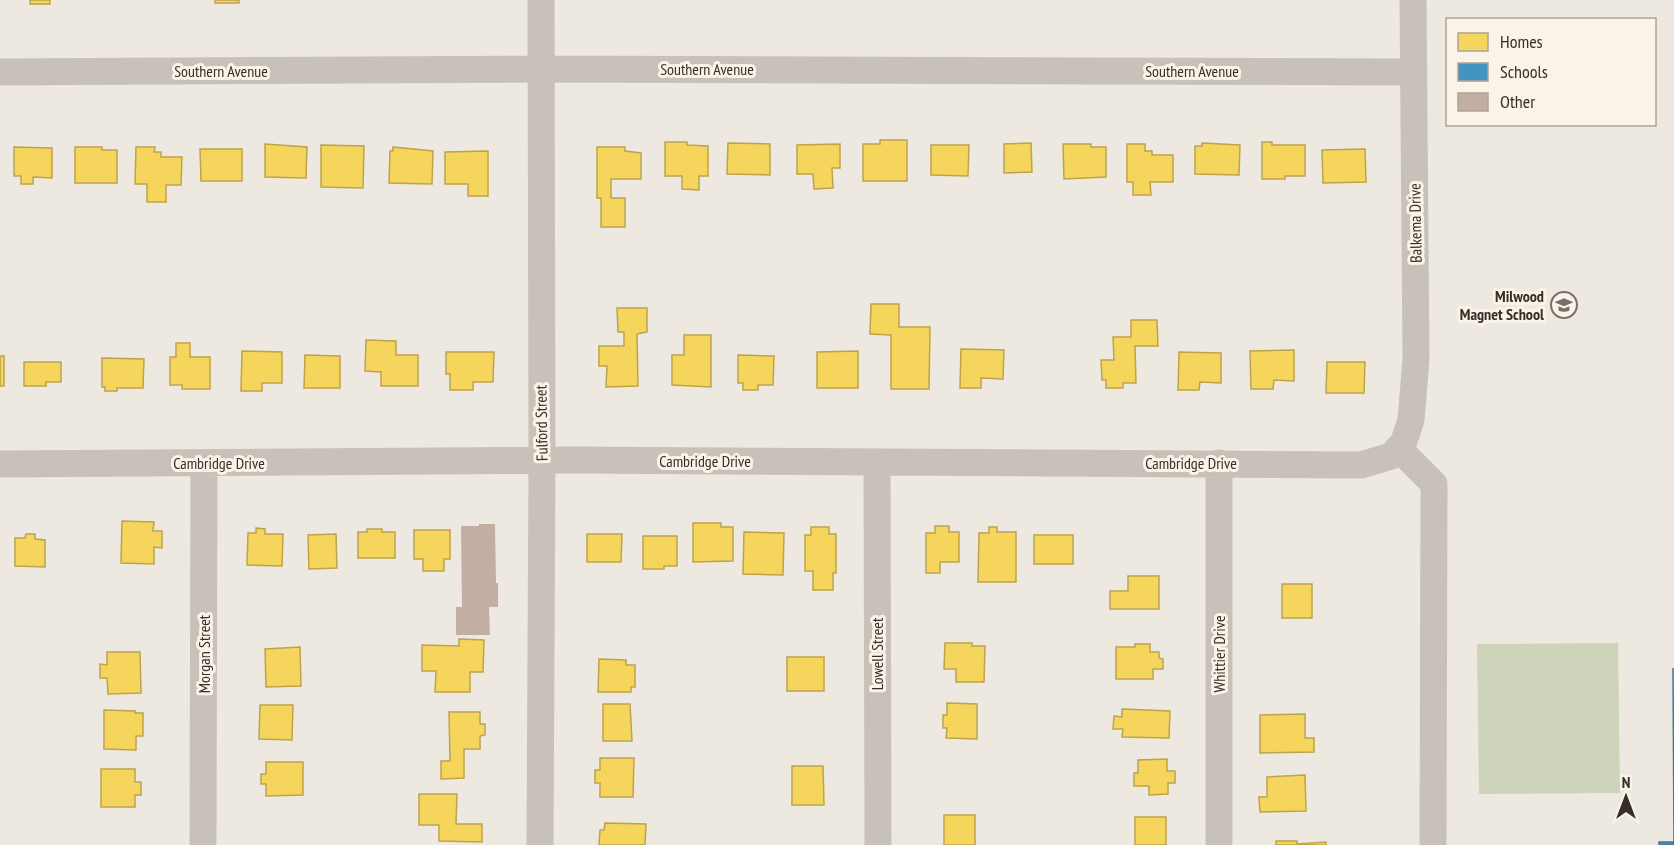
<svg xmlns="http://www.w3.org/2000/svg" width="1674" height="845" font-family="'PT Sans Narrow',sans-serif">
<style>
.green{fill:#cdd4ba}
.homes{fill:#f6d55c;stroke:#bda34c;stroke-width:1.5}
.schools{fill:#4393c3;stroke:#407594;stroke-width:1.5}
.building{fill:#c2aea2}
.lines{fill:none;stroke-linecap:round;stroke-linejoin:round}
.minor{stroke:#c7c1ba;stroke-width:27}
.labels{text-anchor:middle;stroke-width:6;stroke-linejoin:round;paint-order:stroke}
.street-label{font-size:16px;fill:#382e28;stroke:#faf3e8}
.poi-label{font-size:16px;font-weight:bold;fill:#382e28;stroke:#faf3e8;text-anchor:end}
</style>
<rect width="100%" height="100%" fill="#ede9e1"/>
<path class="green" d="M1618,643L1620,793L1479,794L1477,644Z"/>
<path class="homes" d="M30,0H50V4H30Z
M215,0H239V3H215Z
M880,140H907V181H863V144H880Z
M665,142H687V145L708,146V176H699V190L682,189V176H665Z
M1262,142H1272V145H1305V176H1285V179H1262Z
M728,143L770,144V175L727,174Z
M1031,143L1032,172L1004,173V144Z
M1202,143L1240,145L1239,175L1195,174V146H1202Z
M265,144L307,147L306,178L265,177Z
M840,144V168H832L833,188L814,189L813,174H797V145Z
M1063,144H1091V147H1106V177L1064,179Z
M1127,144H1145V151H1152V155H1173V182H1150L1151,195H1133V182H1127Z
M321,145L364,146L363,188L321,187Z
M931,145H969L968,176L931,175Z
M14,147L52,148V178L33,177V184H21V176H14Z
M75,147H102V150H117V183H75Z
M136,147H155L154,152H161V157H182L181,185H166V202H147V184H135Z
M393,147L433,151L432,184L389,183L390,151H393Z
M597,147H625V151L641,153V179H611V198H625V227H601V198H597Z
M200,149H242V181H201Z
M1365,149L1366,182L1323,183L1322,150Z
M488,151V196H468V184H445V152Z
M871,304H899V327H930L929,389H891V335L870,334Z
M617,308H647V332L637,334L638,386L606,387L607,366H599V346H624V332H618Z
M1131,320H1157L1158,346H1135L1136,383H1123V388H1106V380H1102L1101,360H1114L1113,337H1131Z
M684,335H711V387L672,385V355H684Z
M366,340L396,341V355H418V386H381V372L365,371Z
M176,343H190V357H210V389H182V385H170V357H176Z
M961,349L1004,350L1003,379L981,378V388H960Z
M1294,350V381L1274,380L1273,389H1251L1250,351Z
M242,351L282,352V383H262V391H241Z
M858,351V388H817V352Z
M446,352H494L493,382H473V390H450V374H446Z
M1179,352L1221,353V383L1200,382L1199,390H1178Z
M305,355L340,356V388H304Z
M738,355L774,356L773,385H758V390H743V383H738Z
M0,356H4V386H0Z
M102,358L144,359L143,388H117V391H105V387H102Z
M24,362H61V382H46V386H24Z
M1327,362H1365L1364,393H1326Z
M122,521L154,522L153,531H162V548L154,547V564L121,563Z
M693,523H721V527H733V561L693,562Z
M935,526H949V532H959V562H940V573H926V533H935Z
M811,527H829V534H836V573H833V590H813V571H805V535H811Z
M989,527H997V532H1016V582H978L979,533H989Z
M256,528L265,529V534H283L282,566L247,565L248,533H256Z
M367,529H382V532H395V558H358V532H367Z
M414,530H450V559H444V571H423V559H414Z
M744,532L784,533L783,575L743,574Z
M26,534H35V539L45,540V567L15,566V538H25Z
M336,534L337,568L309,569L308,535Z
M587,534H622L621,562H587Z
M1034,535H1073V564H1034Z
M643,536H677V566H664V569H643Z
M1128,576H1159V609H1110V591H1128Z
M1282,584H1312V618H1282Z
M459,639L484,640L483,672H470V692H435L436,671H422V645L459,646Z
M945,643H972V646H985L984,682H956V669H944Z
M1135,644H1150V652H1159V658L1163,659V669H1153V679H1116V647H1135Z
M300,647L301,686L266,687L265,649Z
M107,652H140L141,693L108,694L107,678H100V664L107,665Z
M787,657H824V691H787Z
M599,659L626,660V665H635V687H631V692H598Z
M947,703L977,704V739L946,738L947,728H943V715H947Z
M603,704H630L632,741H603Z
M260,705H293L292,740L259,739Z
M1122,709L1170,711L1169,738L1122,737L1123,729H1113L1114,716L1122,717Z
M104,710L135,711V713H143V736H136V750L104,749Z
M449,712H480V724H485V735L480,736V749H464V778L441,779V761H450Z
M1305,714V738H1314V752L1260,753V715Z
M600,758H634L633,797H600V783H595V770H600Z
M1167,759V771H1175V783H1168V794L1149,795V786H1134V773H1138V760Z
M266,762H303V795L266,796V784H261V774H266Z
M792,766H823L824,805H792Z
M101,769H135V782H141V795H135V807H101Z
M1305,775L1306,811L1260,812L1259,797H1267V777Z
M419,794H457L456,824H482V842L439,841V825H419Z
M944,815H975V845H944Z
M1135,817H1166V845H1135Z
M605,823L646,824L645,845H599L600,830H604Z
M1276,841H1297V844L1326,842V845H1276Z"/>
<path class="schools" d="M1673,668L1674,845H1659V842H1674Z"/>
<path class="building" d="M479,524H495L496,583H498V607H489L490,635H456V607H462L461,526H479Z"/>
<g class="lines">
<path class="minor" d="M0,72L542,69L1413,72
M1398,448L1434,484L1433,845
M877,462L878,845
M1219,463V845
M0,464L574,460L1361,465L1391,456L1403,444L1411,420L1416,359L1413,0
M203,845L204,463
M540,845L542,460L541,0"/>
</g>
<defs>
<symbol id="school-ring" viewBox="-11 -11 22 22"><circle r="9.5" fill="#faf3e8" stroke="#776f69" stroke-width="1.5"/><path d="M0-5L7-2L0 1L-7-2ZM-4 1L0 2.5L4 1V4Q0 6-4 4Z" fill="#776f69"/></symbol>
</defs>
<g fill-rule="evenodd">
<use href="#school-ring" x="1549" y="290" width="30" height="30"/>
</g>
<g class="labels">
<g class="street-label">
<text x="707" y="75">Southern Avenue</text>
<text x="221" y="77">Southern Avenue</text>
<text x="1192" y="77">Southern Avenue</text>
<text transform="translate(1415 223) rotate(-91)" y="6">Balkema Drive</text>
<text transform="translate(541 423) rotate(-91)" y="6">Fulford Street</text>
<text x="705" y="467">Cambridge Drive</text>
<text x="219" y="469">Cambridge Drive</text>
<text x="1191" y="469">Cambridge Drive</text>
<text transform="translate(204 654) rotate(-90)" y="6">Morgan Street</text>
<text transform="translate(877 654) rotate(-90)" y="6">Lowell Street</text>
<text transform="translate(1219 654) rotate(-90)" y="6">Whittier Drive</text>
</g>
<g class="poi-label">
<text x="1544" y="302">Milwood<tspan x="1544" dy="18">Magnet School</tspan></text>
</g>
</g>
<rect x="1446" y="18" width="210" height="108" fill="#faf3e8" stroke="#aca49b" stroke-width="1.5"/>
<rect x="1458" y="33" width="30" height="18" fill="#f6d55c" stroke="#aca49b" stroke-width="1.5"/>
<text x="1500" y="48" font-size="18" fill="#382e28">Homes</text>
<rect x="1458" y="63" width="30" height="18" fill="#4393c3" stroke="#aca49b" stroke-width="1.5"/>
<text x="1500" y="78" font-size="18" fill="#382e28">Schools</text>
<rect x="1458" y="93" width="30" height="18" fill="#c2aea2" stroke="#aca49b" stroke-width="1.5"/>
<text x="1500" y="108" font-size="18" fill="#382e28">Other</text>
<g transform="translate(1626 797)" stroke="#faf3e8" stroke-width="4.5" paint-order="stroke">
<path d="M0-4.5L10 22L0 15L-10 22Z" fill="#382e28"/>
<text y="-9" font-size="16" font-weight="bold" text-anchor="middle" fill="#382e28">N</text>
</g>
</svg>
